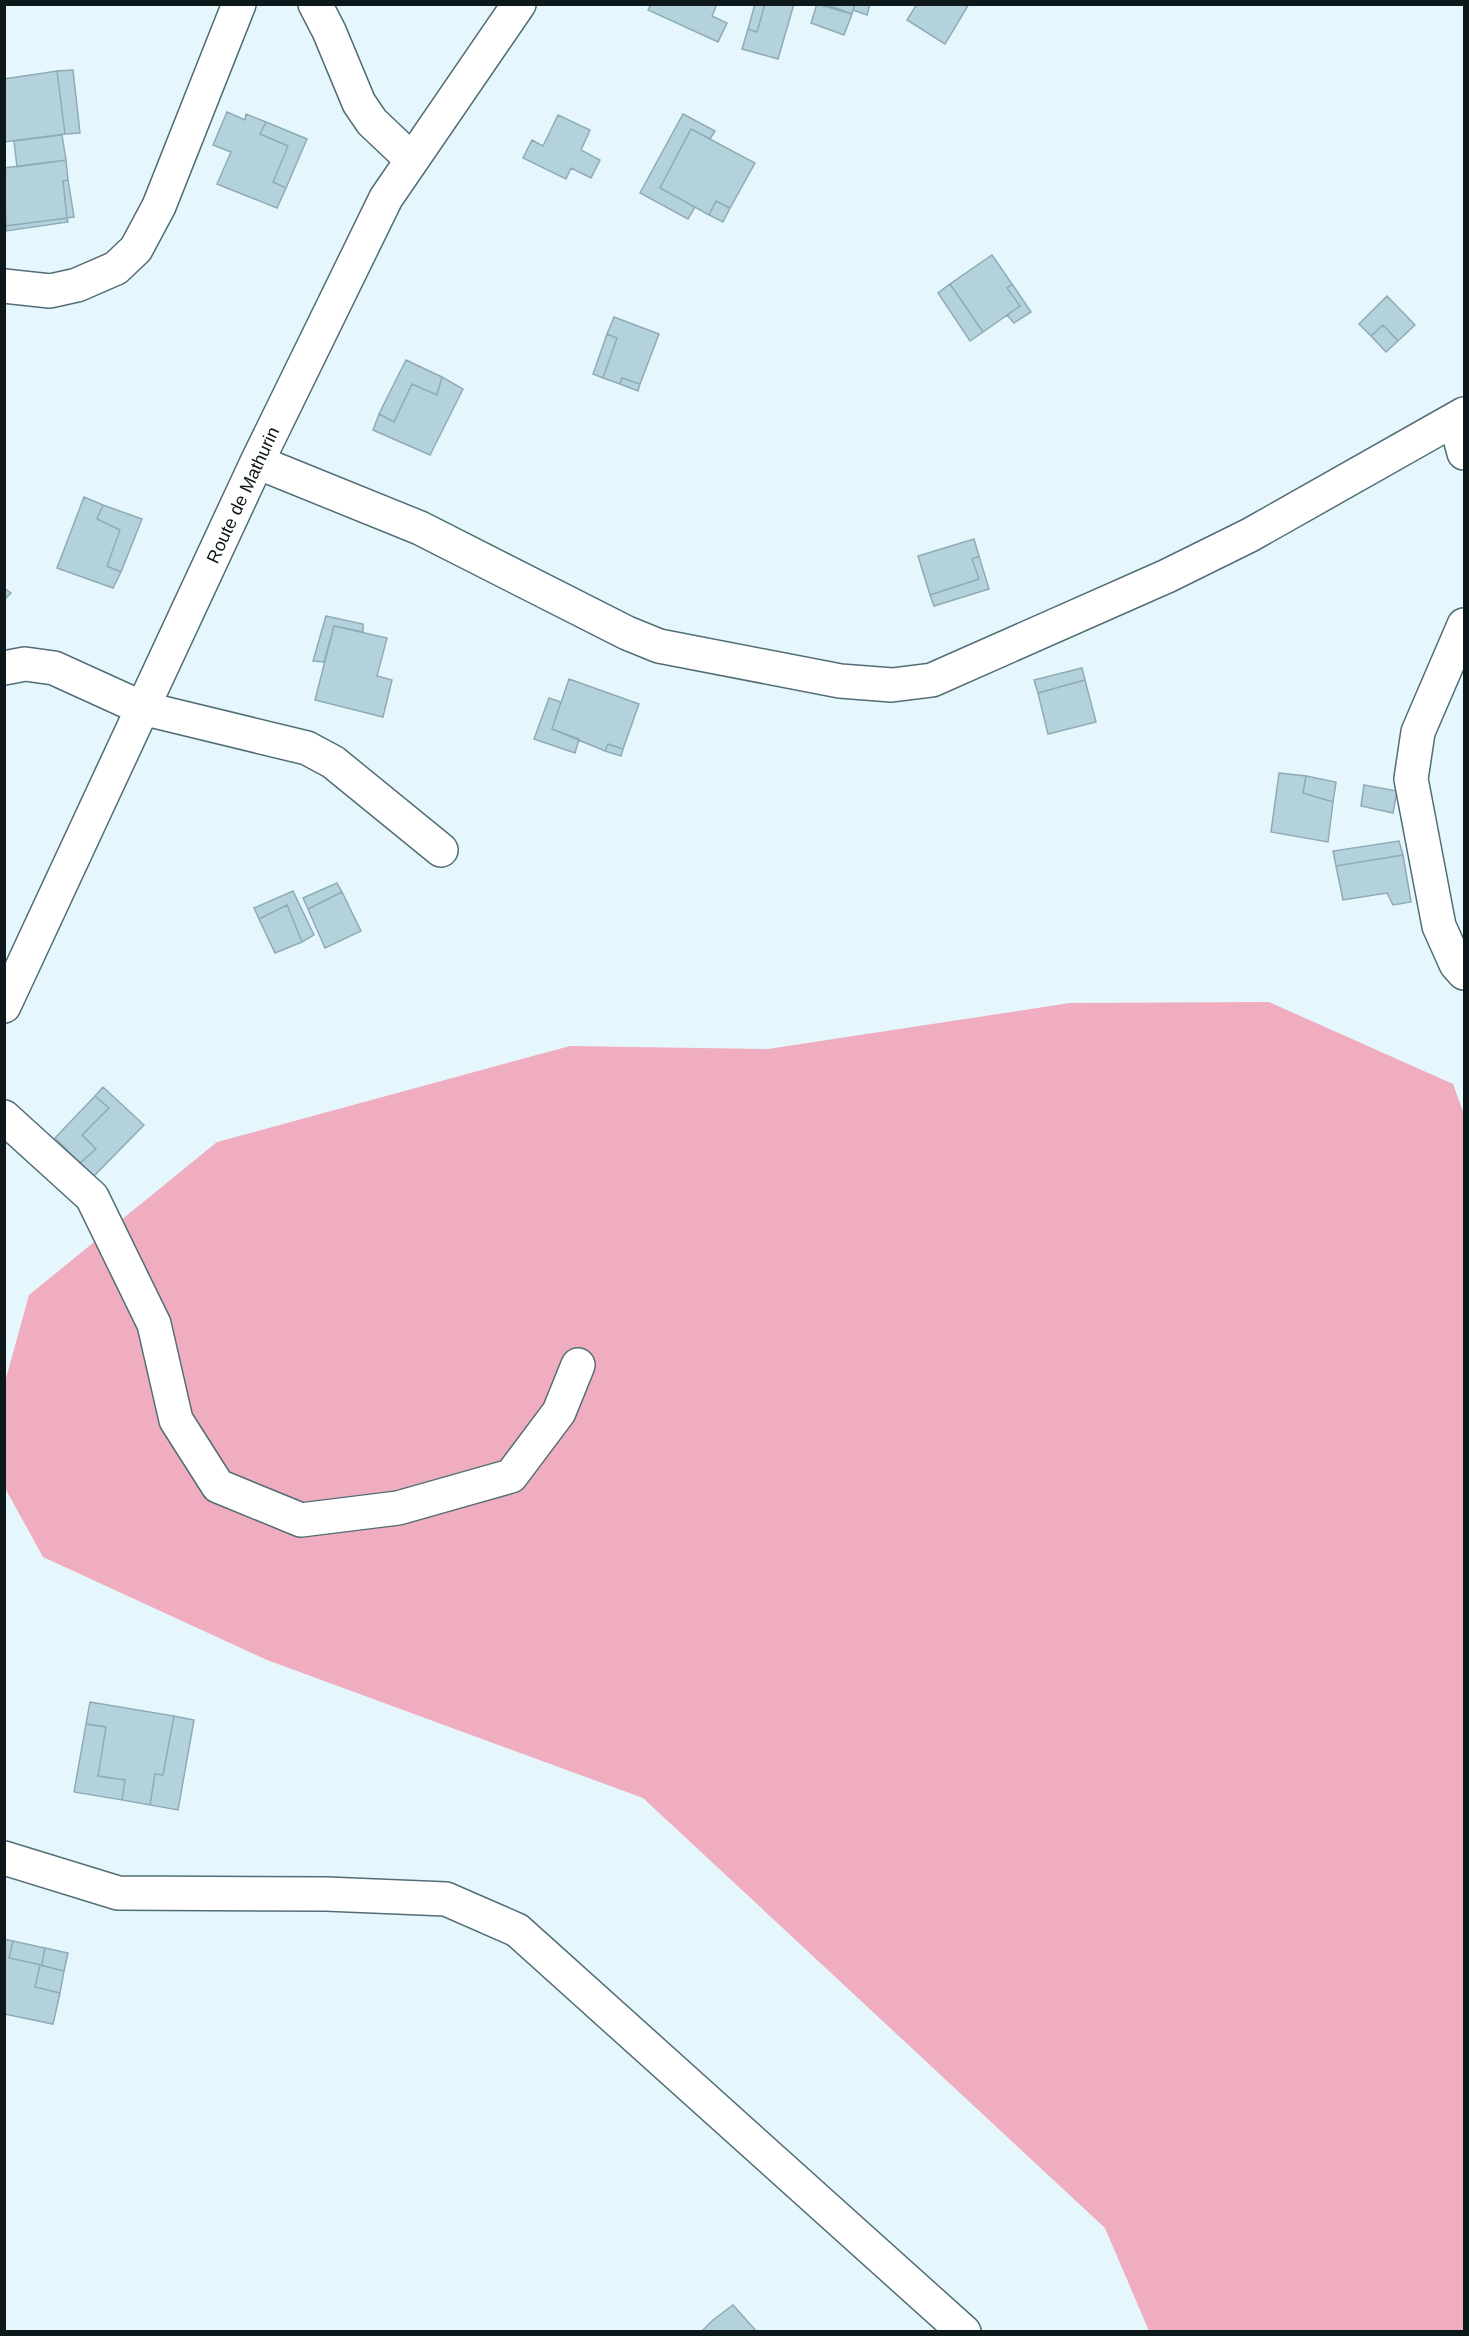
<svg xmlns="http://www.w3.org/2000/svg" width="1469" height="2336" font-family="Arial,sans-serif">
<style>
.green{fill:#f0adbf}
.building{fill:#b4d2dc;stroke:#8fabb5;stroke-width:1.5}
.lines{fill:none;stroke-linecap:round;stroke-linejoin:round}
.minor-casing{stroke:#526d76;stroke-width:36}
.minor{stroke:#fff;stroke-width:33}
.labels{text-anchor:middle;stroke-width:6;stroke-linejoin:round;paint-order:stroke}
.street-label{font-size:18px;fill:#0d181b;stroke:#fff}
</style>
<rect width="100%" height="100%" fill="#e5f7fd"/>
<path class="green" d="M1269,1002L1453,1084L1464,1114V2331H1149L1105,2228L643,1798L267,1660L43,1557L5,1488V1382L29,1295L217,1142L570,1046L768,1049L1070,1003Z"/>
<path class="building" d="M651,4H717L712,16L727,23L718,42L648,10Z
M755,4H765L757,32L748,29Z
M765,4H794L778,59L742,49L748,29L757,32Z
M817,4L852,14L844,35L811,23Z
M824,4H855L852,14Z
M855,4H870L867,15L853,10Z
M917,4H969L945,44L907,20Z
M73,70L80,133L65,134L57,71Z
M57,71L65,134L4,142V79Z
M227,112L245,120L246,114L266,122L260,134L288,146L273,182L286,188L277,208L217,184L231,152L213,145Z
M683,114L715,131L710,139L691,129L660,188L695,207L688,219L640,193Z
M558,115L590,130L581,150L600,160L591,178L571,168L566,179L523,158L532,140L543,146Z
M266,122L307,139L286,188L273,182L288,146L260,134Z
M691,129L755,163L730,208L716,201L709,215L660,188Z
M62,135L66,160L17,167L14,141Z
M66,160L68,180L63,181L67,218L6,226L4,168Z
M68,180L74,217L67,218L63,181Z
M716,201L730,208L723,222L709,215Z
M67,218L68,222L6,231V226Z
M992,255L1012,284L1007,288L1020,306L983,332L950,284Z
M950,284L983,332L970,341L938,293Z
M1012,284L1031,312L1014,323L1007,315L1020,306L1007,288Z
M1387,296L1415,325L1398,341L1383,325L1371,336L1359,324Z
M614,317L659,334L640,384L622,378L620,384L603,378L617,338L607,334Z
M1383,325L1398,341L1386,352L1371,336Z
M607,334L617,338L603,378L593,374Z
M406,360L442,377L437,395L412,384L394,422L379,414Z
M442,377L463,389L430,455L373,430L379,414L394,422L412,384L437,395Z
M622,378L640,384L638,391L620,384Z
M84,497L103,505L97,519L120,530L107,566L121,572L113,588L57,568Z
M103,505L142,519L121,572L107,566L120,530L97,519Z
M974,539L979,556L972,559L979,579L930,595L918,556Z
M979,556L989,589L934,606L930,595L979,579L972,559Z
M4,588L11,593L4,600Z
M326,616L363,624V632L334,626L324,662L313,661Z
M334,626L387,638L377,676L392,680L383,717L315,700Z
M1082,668L1085,680L1038,693L1034,680Z
M569,679L639,704L623,749L608,744L605,751L552,729Z
M1085,680L1096,722L1048,734L1038,693Z
M549,698L561,702L552,729L579,739L575,753L534,739Z
M608,744L623,749L621,756L605,751Z
M1279,773L1306,776L1303,793L1333,802L1328,842L1271,832Z
M1306,776L1336,782L1333,802L1303,793Z
M1364,785L1397,791L1393,813L1361,806Z
M1399,841L1403,855L1336,866L1333,851Z
M1403,855L1411,902L1393,905L1387,893L1343,900L1336,866Z
M337,883L342,892L308,909L303,898Z
M293,891L314,935L302,942L287,905L259,919L254,908Z
M342,892L361,931L325,948L308,909Z
M287,905L302,942L275,953L259,919Z
M103,1087L144,1125L94,1176L80,1163L96,1149L82,1135L109,1108L95,1096Z
M95,1096L109,1108L82,1135L96,1149L80,1163L55,1138Z
M90,1702L174,1716L163,1775L155,1774L150,1805L122,1800L125,1780L98,1776L106,1727L86,1724Z
M174,1716L194,1720L178,1810L150,1805L155,1774L163,1775Z
M86,1724L106,1727L98,1776L125,1780L122,1800L74,1792Z
M4,1939L13,1941L9,1958L42,1965L45,1948L68,1953L64,1971L40,1965L35,1987L60,1993L53,2024L4,2014Z
M13,1941L45,1948L42,1965L9,1958Z
M40,1965L64,1971L60,1993L35,1987Z
M733,2305L757,2332H701L713,2320Z"/>
<g class="lines">
<defs>
<path id="minor" d="M315,4L329,31L359,103L372,122L411,159
M4,286L50,291L77,285L116,268L136,249L159,206L239,4
M1455,420L1464,453
M257,462L420,528L627,633L659,646L840,681L892,685L932,680L1167,576L1250,535L1464,414
M1464,625L1418,732L1411,779L1439,926L1456,964L1464,973
M4,668L25,664L54,668L142,708L307,748L333,762L441,850
M4,1006L257,462L386,198L519,4
M4,1117L92,1197L154,1324L176,1420L218,1486L301,1520L398,1508L511,1476L559,1412L578,1365
M4,1858L118,1893L326,1894L446,1899L517,1930L964,2332"/>
</defs>
<use href="#minor" class="minor-casing"/>
<use href="#minor" class="minor"/>
</g>
<g class="labels">
<g class="street-label">
<text transform="translate(243 495) rotate(-65)" y="6">Route de Mathurin</text>
</g>
</g>
<rect width="1469" height="2336" fill="none" stroke="#0d181b" stroke-width="12"/>
</svg>
